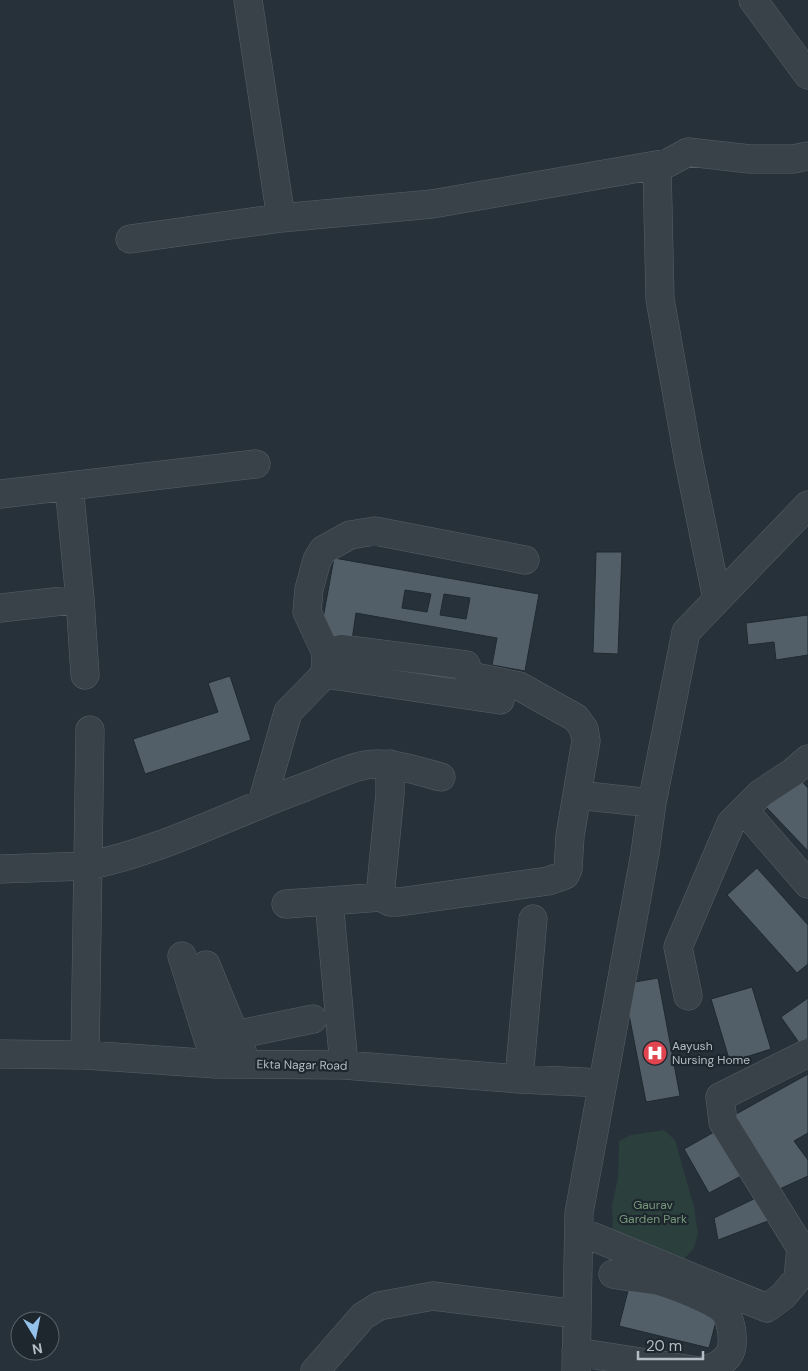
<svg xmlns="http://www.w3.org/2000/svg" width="808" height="1371" font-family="'DM Sans',sans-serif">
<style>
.green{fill:#2b3f3c}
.building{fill:#535f68;stroke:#202930;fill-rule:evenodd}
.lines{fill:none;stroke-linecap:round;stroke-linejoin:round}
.minor-casing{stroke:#576067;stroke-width:29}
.minor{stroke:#394249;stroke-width:28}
.labels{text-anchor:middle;stroke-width:4.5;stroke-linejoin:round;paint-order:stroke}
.poi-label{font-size:12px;fill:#b4bdc5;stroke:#1e272e;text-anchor:start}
.street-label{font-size:12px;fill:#b4bdc5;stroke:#1e272e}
.park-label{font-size:12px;fill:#759878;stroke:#1e272e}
</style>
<rect width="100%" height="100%" fill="#263139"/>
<path class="green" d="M664,1130L675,1140L694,1207L698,1234L694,1248L684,1259L676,1264L613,1239L612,1205L618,1178L619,1141L631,1135Z"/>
<path class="building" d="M596,552H622L618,654L593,653Z
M334,558L539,594L525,671L492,665L497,638L356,613L352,640L320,635ZM405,590L431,594L427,612L402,608ZM444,594L470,598L466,619L440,615Z
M808,615V655L776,660L774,642L748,645L746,623Z
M230,676L251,740L145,774L133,739L218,712L208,683Z
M798,777L808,788V851L766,807Z
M757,868L808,925V964L797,973L727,895Z
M658,978L680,1096L646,1102L623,984Z
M752,987L771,1049L730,1062L711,999Z
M808,998V1038L800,1044L781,1017Z
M808,1074V1133L794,1141L808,1160V1176L771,1193L729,1118Z
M716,1131L741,1176L709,1193L684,1149Z
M756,1198L768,1221L718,1240L714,1218Z
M629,1287L719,1310L709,1348L619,1326Z"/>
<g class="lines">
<defs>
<path id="minor" d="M248,0L281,218L432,204L668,163L688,152L750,159H793L808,156
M753,0L808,75
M657,165L660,299L688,457L717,599
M130,239L281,218
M69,486L80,599L85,675
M0,494L256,464
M0,608L80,599
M326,653L307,612L309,589L317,560L323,550L350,535L375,531L525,560
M325,674L500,700
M577,795L652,803
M262,803L288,712L325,674L326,653L341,649L466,665L470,676L519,686L576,718L584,729L586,741L570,836L568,869L565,875L548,881L399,902H390L381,897L329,901L344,1065
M744,810L808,884
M0,869L87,866C162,851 233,813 305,787C322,781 350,767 366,765C392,761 417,771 441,777
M381,897V886L390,794V764
M286,904L329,901
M182,956L216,1064
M206,965L247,1064
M688,996L678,947L731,823L761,793L793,772L808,759
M235,1035L313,1019
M0,1054L85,1055L216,1064L344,1065L519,1079L603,1083
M85,1055L90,730
M519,1079L533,919
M579,1231L767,1308L783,1296L798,1278L801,1248L723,1122L720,1097L808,1053
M613,1274C628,1277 644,1278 659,1281C673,1285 716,1301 725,1312C731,1321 733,1335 732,1345C731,1360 714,1368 702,1371
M576,1352L699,1371
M315,1371L363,1316L379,1306L433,1296L577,1314
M576,1371L579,1213L645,853L652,803L686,632L808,505"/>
</defs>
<use href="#minor" class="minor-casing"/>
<use href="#minor" class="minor"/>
</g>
<defs>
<symbol id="hospital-disc" viewBox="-11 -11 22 22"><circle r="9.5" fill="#e0444e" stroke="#1e272e"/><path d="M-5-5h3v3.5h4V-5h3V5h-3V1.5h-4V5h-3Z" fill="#fff"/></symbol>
</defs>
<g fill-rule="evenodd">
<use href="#hospital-disc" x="641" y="1039" width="28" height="28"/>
</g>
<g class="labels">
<g class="poi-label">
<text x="672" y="1050">Aayush<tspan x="672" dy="14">Nursing Home</tspan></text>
</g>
<g class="street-label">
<text transform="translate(302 1065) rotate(1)" y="4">Ekta Nagar Road</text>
</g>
<g class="park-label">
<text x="653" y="1209">Gaurav<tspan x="653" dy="14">Garden Park</tspan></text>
</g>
</g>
<g transform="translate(35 1336) rotate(170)"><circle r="24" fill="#1e272e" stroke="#5a636a"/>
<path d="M0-4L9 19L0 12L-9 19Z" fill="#94c2ea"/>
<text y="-8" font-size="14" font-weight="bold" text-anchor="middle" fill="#b4bdc5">N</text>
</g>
<path d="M638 1351v8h65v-8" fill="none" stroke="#b4bdc5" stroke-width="2.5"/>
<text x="646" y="1351" font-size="15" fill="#b4bdc5" stroke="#1e272e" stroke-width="4" paint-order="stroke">20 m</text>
</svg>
